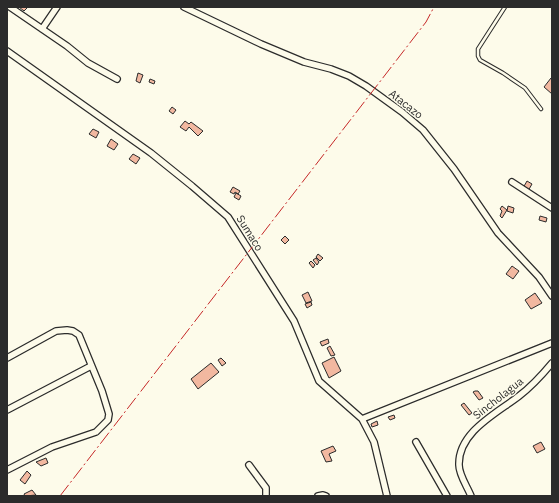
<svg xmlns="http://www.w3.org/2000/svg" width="559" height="503" font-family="'IBM Plex Sans',sans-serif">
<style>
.building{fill:#f2b8a0;stroke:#2b2b2b}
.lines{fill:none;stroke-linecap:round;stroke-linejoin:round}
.lane-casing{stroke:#2b2b2b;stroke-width:4.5}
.street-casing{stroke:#2b2b2b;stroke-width:8}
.lane{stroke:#fdfbea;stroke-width:2.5}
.street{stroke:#fdfbea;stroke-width:5.5}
.power{stroke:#c62828;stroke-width:1;stroke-dasharray:14 3 2 3;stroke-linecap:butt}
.labels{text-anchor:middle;stroke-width:3;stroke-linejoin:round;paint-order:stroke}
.street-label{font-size:11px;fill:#2b2b2b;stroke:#fdfbea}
</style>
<rect width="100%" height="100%" fill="#fdfbea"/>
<path class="building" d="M19,7H28L24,11Z
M138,73L143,75L140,83L136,81Z
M551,78L552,79V94L544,87Z
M150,79L155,81L154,84L149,82Z
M172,107L176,110L173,114L169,111Z
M185,121L189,124L191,122L203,131L198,136L189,127L186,131L180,127Z
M93,129L99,132L96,138L89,134Z
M111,139L118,144L114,150L107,146Z
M133,154L140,158L136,164L129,159Z
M527,181L532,184L528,191L523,188Z
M233,187L240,191L238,194L235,192L234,194L230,192Z
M236,193L241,196L239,200L234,197Z
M502,206L507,210L502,218L500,216L502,211L500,209Z
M508,206L514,208L513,213L507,211Z
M540,216L547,218L546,222L539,220Z
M285,236L289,240L285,244L281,240Z
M318,254L323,258L320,261L316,257Z
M316,258L319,262L317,265L313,260Z
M311,261L315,265L313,268L309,263Z
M512,266L519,271L513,279L506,274Z
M308,292L312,301L306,303L302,295Z
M535,293L542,303L531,309L525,300Z
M311,302L312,305L307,308L305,304Z
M328,339L329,343L322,346L320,342Z
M330,346L335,355L331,356L327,348Z
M334,357L341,371L329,378L322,363Z
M221,358L226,363L222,366L218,360Z
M211,363L219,372L198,389L191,379Z
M475,391H478L483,398L479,400L473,392Z
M464,403L472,413L469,415L461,405Z
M394,415L395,418L390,420L388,417Z
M377,421L378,425L372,427L371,424Z
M541,442L545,449L537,453L533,446Z
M333,446L336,451L329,454L332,461L326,462L321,451Z
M46,458L48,463L41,466L36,462Z
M27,471L31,475L25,484L20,480Z
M32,490L36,495L25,496L24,494Z"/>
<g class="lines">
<defs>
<path id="lane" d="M505,7L478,49V56L480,60L503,73L525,88L541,109"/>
<path id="street" d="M10,7L67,46L88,63L117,79
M184,7L261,44L304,62L331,69L349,76L366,86L402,112L423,130L454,169L498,233L539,277L552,296
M42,29L57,7
M7,51L151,153L192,186L228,217L294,321L319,381L362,419L374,442L387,496
M512,182L552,208
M7,358L56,331L67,330L73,331L79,335L102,391L109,414L108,420L96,432L52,447L7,470
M7,410L91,366
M362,419L552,343
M416,442L447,496
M249,465L266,488V496
M318,496L323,495L326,496
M471,496C467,486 459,475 459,465C458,432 497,413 519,396C531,387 542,375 552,363"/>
</defs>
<use href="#lane" class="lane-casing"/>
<use href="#street" class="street-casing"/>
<use href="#lane" class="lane"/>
<use href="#street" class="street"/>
<path class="power" d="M60,496L426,22L434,7"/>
</g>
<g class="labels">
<g class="street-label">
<text transform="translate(406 104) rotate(38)" y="4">Atacazo</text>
<text transform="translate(250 233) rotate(58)" y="4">Sumaco</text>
<text transform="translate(498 398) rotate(-38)" y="4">Sincholagua</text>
</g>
</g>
<rect width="559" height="503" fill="none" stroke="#2b2b2b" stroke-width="16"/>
</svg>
